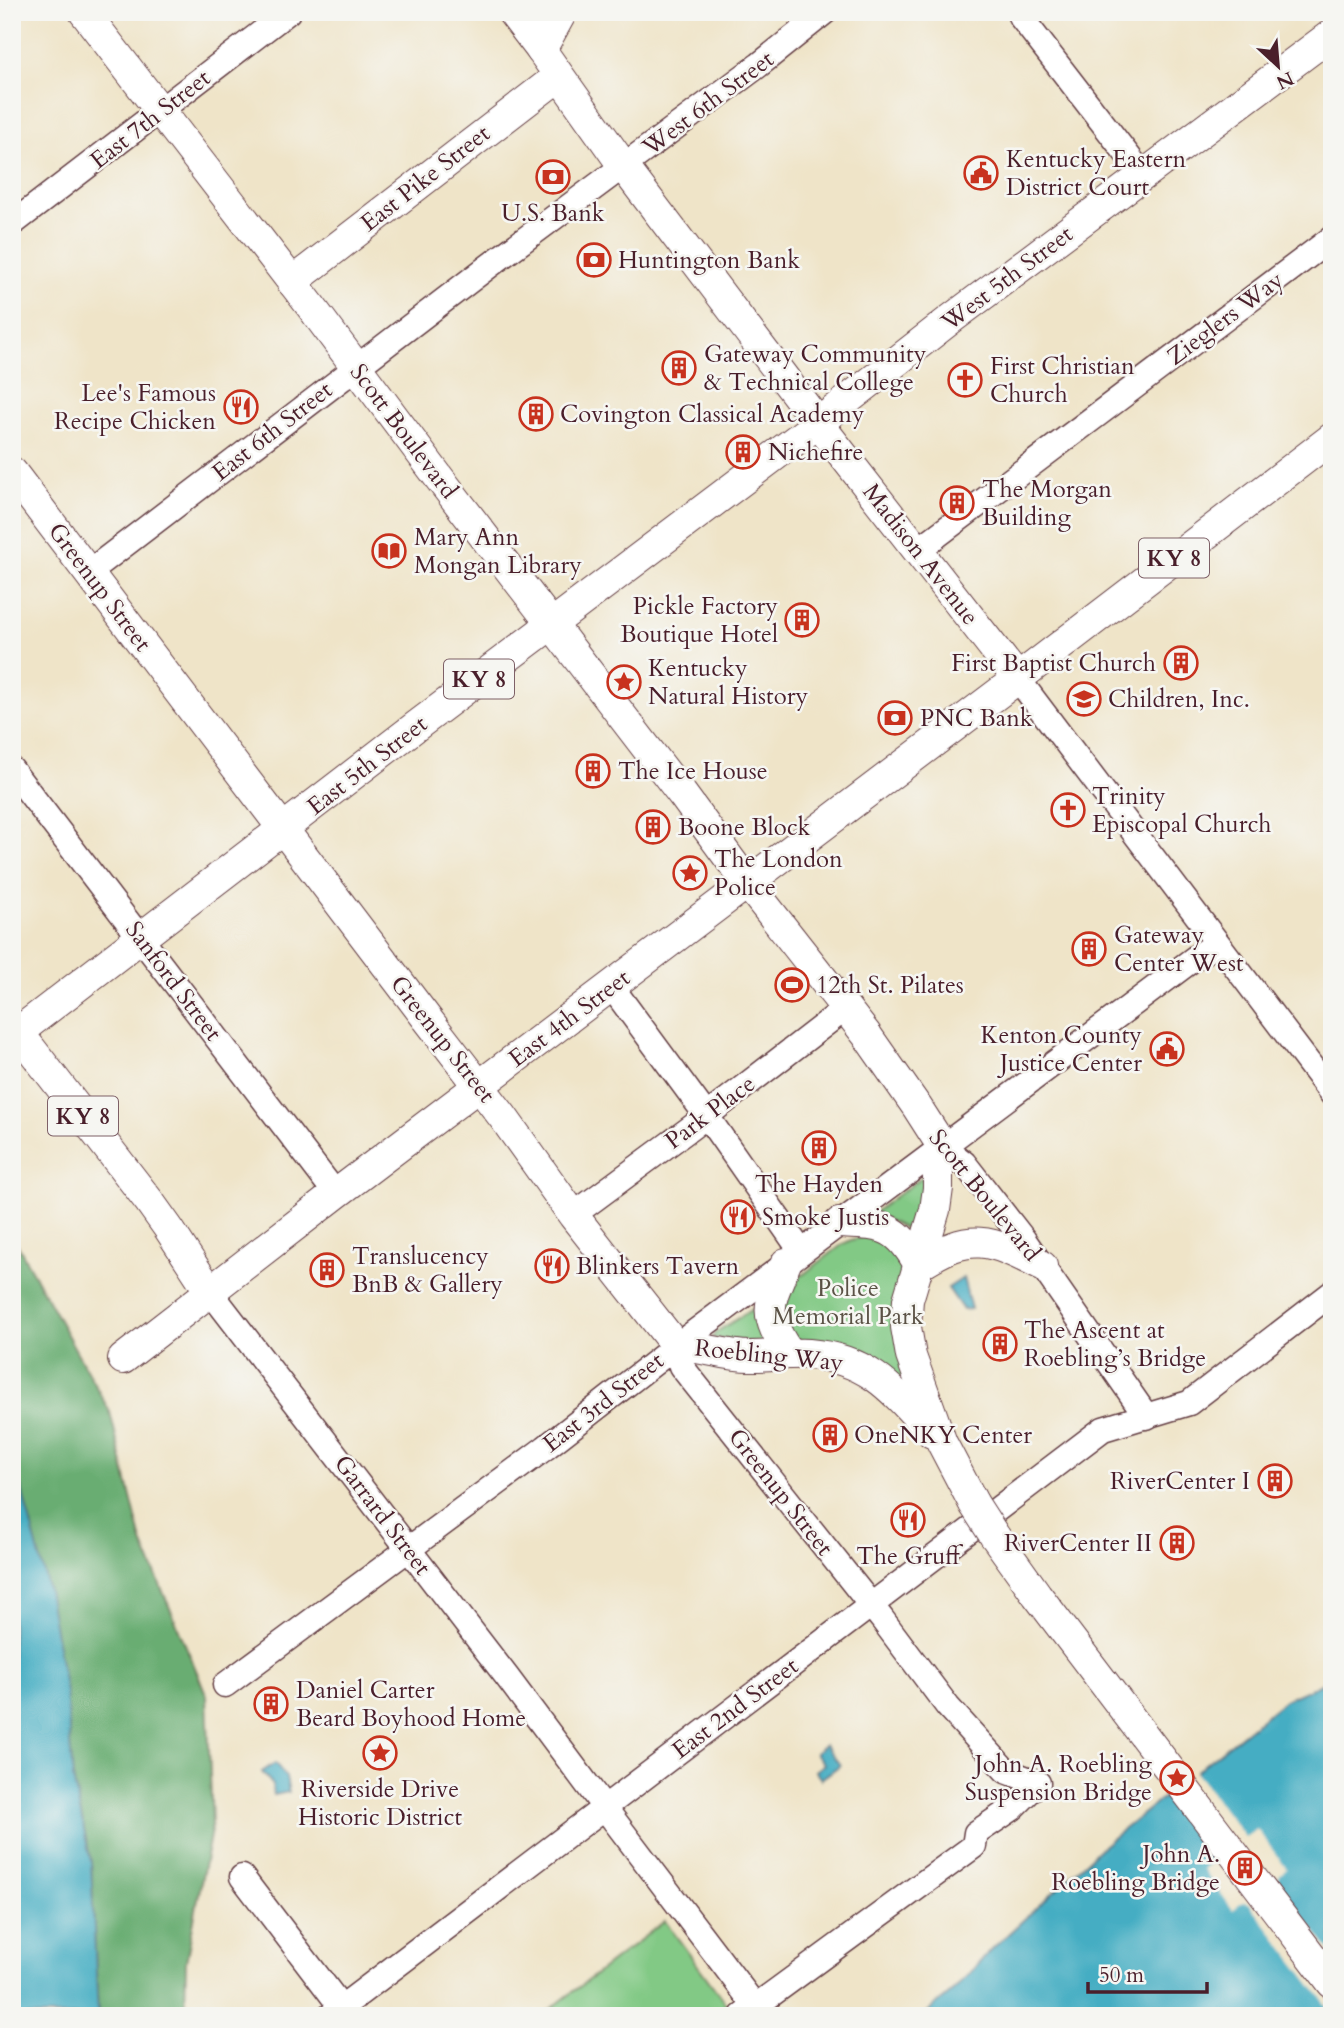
<svg xmlns="http://www.w3.org/2000/svg" width="1344" height="2028" font-family="Cardo,serif">
<style>
.green{fill:#82c985;stroke:#667458;stroke-width:2}
.forest{fill:#69ad72;stroke:#5a664e;stroke-width:2}
.water{fill:#44adc3;stroke:#476677;stroke-width:2}
.pier{fill:#efe4c8}
.lines{fill:none;stroke-linecap:round;stroke-linejoin:round}
.minor-casing{stroke:#633d43;stroke-width:27}
.major-casing{stroke:#633d43;stroke-width:32}
.minor{stroke:#fff;stroke-width:24}
.major{stroke:#fff;stroke-width:30}
.major-bridge-casing{stroke:#633d43;stroke-width:32;stroke-linecap:butt}
.major-bridge{stroke:#fff;stroke-width:30}
.labels{text-anchor:middle;stroke-width:5;stroke-linejoin:round;paint-order:stroke}
.shield{fill:#f6f6f2;stroke:#7e6067;stroke-width:2}
.shield-label{font-size:23px;font-weight:bold;fill:#4a1f2b}
.street-label{font-size:24px;fill:#4a1f2b;stroke:#f6f6f2}
.poi-label{font-size:24px;fill:#4a1f2b;stroke:#f6f6f2;text-anchor:start}
.park-label{font-size:24px;fill:#5b5246;stroke:#f6f6f2}
</style>
<rect width="100%" height="100%" fill="#f6f6f2"/>
<filter id="ink" filterUnits="userSpaceOnUse"><feTurbulence type="fractalNoise" baseFrequency=".0143" numOctaves="2"/><feDisplacementMap in="SourceGraphic" scale="14" xChannelSelector="R" yChannelSelector="G"/><feConvolveMatrix kernelMatrix="1 2 1 2 8 2 1 2 1" color-interpolation-filters="sRGB"/></filter>
<filter id="wash" filterUnits="userSpaceOnUse"><feTurbulence type="fractalNoise" baseFrequency=".00686" numOctaves="4" result="noise"/><feDisplacementMap in="SourceGraphic" scale="28" xChannelSelector="R" yChannelSelector="G"/><feGaussianBlur stdDeviation="1.57" result="paint"/><feColorMatrix in="noise" values="0 0 0 0 0 0 0 0 0 0 0 0 0 0 0 0 0 1.4 0 .05"/><feComposite in="paint" operator="in"/></filter>
<g filter="url(#wash)">
<rect width="100%" height="100%" fill="#efe4c8"/>
<g class="green">
<polygon points="926,1174 917,1235 873,1213"/>
<polygon points="876,1234 901,1259 916,1398 808,1345 788,1334 781,1298 791,1284 843,1244 851,1240"/>
<polygon points="759,1305 774,1345 712,1338 715,1333"/>
<polygon points="665,1921 729,2008 719,2016 551,2016 548,2011"/>
</g>
<polygon class="forest" points="12,1235 110,1412 142,1542 207,1696 212,1825 186,1962 185,2016 98,2016 91,1862 73,1778 23,1494 12,1462"/>
<g class="water">
<polygon points="963,1278 971,1309 963,1310 948,1288"/>
<polygon points="12,1462 23,1494 47,1584 66,1692 73,1778 91,1862 98,2016 12,2016"/>
<polygon points="1332,1679 1332,2016 923,2016 955,1989 992,1949 1104,1845 1285,1700"/>
<polygon points="825,1745 840,1765 821,1779 815,1771 824,1764 815,1753"/>
<polygon points="275,1763 286,1777 289,1792 274,1795 272,1784 262,1772"/>
</g>
<polygon class="pier" points="1193,1769 1245,1837 1257,1829 1287,1869 1278,1876 1278,1882 1332,1954 1332,2012 1249,1903 1243,1902 1233,1910 1203,1869 1212,1862 1212,1856 1163,1792"/>
</g>
<g filter="url(#ink)">
<g class="lines">
<defs>
<g id="minor">
<polyline points="1020,16 1143,175"/>
<polyline points="12,224 288,12"/>
<polyline points="918,550 1332,238"/>
<polyline points="89,572 489,266 759,65 825,12"/>
<polyline points="1018,679 1332,1094"/>
<polyline points="12,770 336,1194"/>
<polyline points="611,986 706,1115 801,1251"/>
<polyline points="942,1146 964,1163 1024,1240 1147,1417"/>
<polyline points="573,1215 692,1127 846,1008"/>
<polyline points="209,1290 507,1677 604,1807 755,2006"/>
<polyline points="676,1346 681,1366 882,1619 948,1707 1006,1771 1038,1783 1013,1808 976,1833 974,1846 742,2016"/>
<polyline points="225,1685 545,1448 676,1346 1196,957 1217,944"/>
<polyline points="242,1877 348,2016"/>
<polyline points="330,2016 1103,1429 1189,1403 1332,1293"/>
</g>
<g id="major">
<polyline points="84,12 310,305 440,479 682,794 748,884 866,1034 917,1107 942,1146 938,1164 938,1188 935,1210 908,1300 906,1327 911,1356 942,1443 974,1504"/>
<polyline points="512,12 541,50 624,167 818,423 1018,679"/>
<polyline points="541,50 562,12"/>
<polyline points="292,282 559,76"/>
<path d="M12,472L425,1016L503,1117L573,1215L676,1346C701,1346 725,1356 750,1356C770,1356 789,1353 809,1354C870,1359 894,1391 932,1433"/>
<path d="M839,1223C882,1225 897,1224 919,1265C971,1231 989,1239 1042,1266"/>
<path d="M786,1263C768,1305 762,1313 789,1353"/>
<polyline points="209,1290 169,1229 149,1201 18,1032 415,727 805,433 951,319 1332,34"/>
<polyline points="123,1359 336,1194 1000,692 1332,438"/>
<polyline points="994,1535 1037,1595 1332,1983"/>
</g>
</defs>
<use href="#minor" class="minor-casing"/>
<use href="#major" class="major-casing"/>
<use href="#minor" class="minor"/>
<use href="#major" class="major"/>
<defs>
<polyline id="major-bridge" points="974,1504 994,1535"/>
</defs>
<use href="#major-bridge" class="major-bridge-casing"/>
<use href="#major-bridge" class="major-bridge"/>
</g>
</g>
<defs>
<symbol id="civic-ring" viewBox="-11 -11 22 22"><circle r="9.5" fill="#f6f6f2" stroke="#c8321e" stroke-width="1.5"/><path d="M-.6-6.5H3V-4.5H.6V-3L4-1V1h2V6H-6V1h2V-1L-.6-3ZM-1.2 2.5V6h2.4V2.5Z" fill="#c8321e"/></symbol>
<symbol id="bank-ring" viewBox="-11 -11 22 22"><circle r="9.5" fill="#f6f6f2" stroke="#c8321e" stroke-width="1.5"/><path d="M-6-4H6V4H-6ZM0-2.3a2.3 2.3 0 1 0 0 4.6a2.3 2.3 0 1 0 0-4.6Z" fill="#c8321e"/></symbol>
<symbol id="building-ring" viewBox="-11 -11 22 22"><circle r="9.5" fill="#f6f6f2" stroke="#c8321e" stroke-width="1.5"/><path d="M-4-6H4V6H1V3H-1V6H-4ZM-2.5-4.3h1.7v1.8h-1.7ZM.8-4.3h1.7v1.8H.8ZM-2.5-1h1.7V.8h-1.7ZM.8-1h1.7V.8H.8Z" fill="#c8321e"/></symbol>
<symbol id="church-ring" viewBox="-11 -11 22 22"><circle r="9.5" fill="#f6f6f2" stroke="#c8321e" stroke-width="1.5"/><path d="M-1.2-6h2.4v3.5h3.3v2.4h-3.3V6h-2.4V-.1h-3.3v-2.4h3.3Z" fill="#c8321e"/></symbol>
<symbol id="restaurant-ring" viewBox="-11 -11 22 22"><circle r="9.5" fill="#f6f6f2" stroke="#c8321e" stroke-width="1.5"/><path d="M-5-6h1v4h1v-4h1v4h1v-4h1v5L-1.5 .5V6h-2V.5L-5-1ZM5-6V6H3V1.5H1.5Q1.5-4 5-6Z" fill="#c8321e"/></symbol>
<symbol id="library-ring" viewBox="-11 -11 22 22"><circle r="9.5" fill="#f6f6f2" stroke="#c8321e" stroke-width="1.5"/><path d="M-6-4Q-3-5.5-.7-3.5V5Q-3 3-6 4ZM6-4Q3-5.5 .7-3.5V5Q3 3 6 4Z" fill="#c8321e"/></symbol>
<symbol id="sight-ring" viewBox="-11 -11 22 22"><circle r="9.5" fill="#f6f6f2" stroke="#c8321e" stroke-width="1.5"/><path d="M0-6L1.8-2.2L6-1.7L2.9 1.2L3.7 5.4L0 3.3L-3.7 5.4L-2.9 1.2L-6-1.7L-1.8-2.2Z" fill="#c8321e"/></symbol>
<symbol id="school-ring" viewBox="-11 -11 22 22"><circle r="9.5" fill="#f6f6f2" stroke="#c8321e" stroke-width="1.5"/><path d="M0-5L7-2L0 1L-7-2ZM-4 1L0 2.5L4 1V4Q0 6-4 4Z" fill="#c8321e"/></symbol>
<symbol id="stadium-ring" viewBox="-11 -11 22 22"><circle r="9.5" fill="#f6f6f2" stroke="#c8321e" stroke-width="1.5"/><path d="M0-5a6.5 5 0 1 0 0 10a6.5 5 0 1 0 0-10ZM-3.5-1.8h7v3.6h-7Z" fill="#c8321e"/></symbol>
</defs>
<g fill-rule="evenodd">
<use href="#civic-ring" x="962" y="154" width="38" height="38"/>
<use href="#bank-ring" x="534" y="158" width="38" height="38"/>
<use href="#bank-ring" x="575" y="241" width="38" height="38"/>
<use href="#building-ring" x="660" y="349" width="38" height="38"/>
<use href="#church-ring" x="946" y="361" width="38" height="38"/>
<use href="#restaurant-ring" x="222" y="388" width="38" height="38"/>
<use href="#building-ring" x="517" y="395" width="38" height="38"/>
<use href="#building-ring" x="724" y="433" width="38" height="38"/>
<use href="#building-ring" x="938" y="484" width="38" height="38"/>
<use href="#library-ring" x="370" y="532" width="38" height="38"/>
<use href="#building-ring" x="783" y="601" width="38" height="38"/>
<use href="#building-ring" x="1162" y="644" width="38" height="38"/>
<use href="#sight-ring" x="605" y="663" width="38" height="38"/>
<use href="#school-ring" x="1065" y="680" width="38" height="38"/>
<use href="#bank-ring" x="876" y="699" width="38" height="38"/>
<use href="#building-ring" x="574" y="752" width="38" height="38"/>
<use href="#church-ring" x="1049" y="791" width="38" height="38"/>
<use href="#building-ring" x="634" y="808" width="38" height="38"/>
<use href="#sight-ring" x="671" y="854" width="38" height="38"/>
<use href="#building-ring" x="1070" y="930" width="38" height="38"/>
<use href="#stadium-ring" x="773" y="966" width="38" height="38"/>
<use href="#civic-ring" x="1148" y="1030" width="38" height="38"/>
<use href="#building-ring" x="800" y="1129" width="38" height="38"/>
<use href="#restaurant-ring" x="719" y="1198" width="38" height="38"/>
<use href="#restaurant-ring" x="533" y="1247" width="38" height="38"/>
<use href="#building-ring" x="308" y="1251" width="38" height="38"/>
<use href="#building-ring" x="981" y="1325" width="38" height="38"/>
<use href="#building-ring" x="811" y="1416" width="38" height="38"/>
<use href="#building-ring" x="1256" y="1462" width="38" height="38"/>
<use href="#restaurant-ring" x="889" y="1501" width="38" height="38"/>
<use href="#building-ring" x="1158" y="1524" width="38" height="38"/>
<use href="#building-ring" x="252" y="1685" width="38" height="38"/>
<use href="#sight-ring" x="361" y="1734" width="38" height="38"/>
<use href="#sight-ring" x="1158" y="1759" width="38" height="38"/>
<use href="#building-ring" x="1226" y="1849" width="38" height="38"/>
</g>
<g class="labels">
<g class="shield">
<rect x="1139" y="538.5" width="70" height="39" rx="5"/>
<rect x="444" y="659.5" width="70" height="39" rx="5"/>
<rect x="48" y="1096.5" width="70" height="39" rx="5"/>
</g>
<g class="shield-label">
<text x="1174" y="566">KY 8</text>
<text x="479" y="687">KY 8</text>
<text x="83" y="1124">KY 8</text>
</g>
<g class="street-label">
<text transform="translate(708 103) rotate(-37)" y="8">West 6th Street</text>
<text transform="translate(150 119) rotate(-38)" y="8">East 7th Street</text>
<text transform="translate(425 178) rotate(-38)" y="8">East Pike Street</text>
<text transform="translate(1007 278) rotate(-37)" y="8">West 5th Street</text>
<text transform="translate(1225 318) rotate(-37)" y="8">Zieglers Way</text>
<text transform="translate(272 431) rotate(-38)" y="8">East 6th Street</text>
<text transform="translate(404 431) rotate(53)" y="8">Scott Boulevard</text>
<text transform="translate(921 554) rotate(52)" y="8">Madison Avenue</text>
<text transform="translate(100 587) rotate(53)" y="8">Greenup Street</text>
<text transform="translate(367 765) rotate(-38)" y="8">East 5th Street</text>
<text transform="translate(174 981) rotate(53)" y="8">Sanford Street</text>
<text transform="translate(569 1018) rotate(-37)" y="8">East 4th Street</text>
<text transform="translate(443 1039) rotate(52)" y="8">Greenup Street</text>
<text transform="translate(710 1112) rotate(-37)" y="8">Park Place</text>
<text transform="translate(985 1195) rotate(51)" y="8">Scott Boulevard</text>
<text transform="translate(769 1355) rotate(6)" y="8">Roebling Way</text>
<text transform="translate(603 1402) rotate(-38)" y="8">East 3rd Street</text>
<text transform="translate(781 1492) rotate(52)" y="8">Greenup Street</text>
<text transform="translate(383 1515) rotate(53)" y="8">Garrard Street</text>
<text transform="translate(735 1708) rotate(-37)" y="8">East 2nd Street</text>
</g>
<g class="poi-label">
<text x="1006" y="167">Kentucky Eastern<tspan x="1006" dy="28">District Court</tspan></text>
<text x="553" y="221" text-anchor="middle">U.S. Bank</text>
<text x="618" y="268">Huntington Bank</text>
<text x="704" y="362">Gateway Community<tspan x="704" dy="28">&amp; Technical College</tspan></text>
<text x="990" y="374">First Christian<tspan x="990" dy="28">Church</tspan></text>
<text x="216" y="401" text-anchor="end">Lee's Famous<tspan x="216" dy="28">Recipe Chicken</tspan></text>
<text x="560" y="422">Covington Classical Academy</text>
<text x="768" y="460">Nichefire</text>
<text x="982" y="497">The Morgan<tspan x="982" dy="28">Building</tspan></text>
<text x="414" y="545">Mary Ann<tspan x="414" dy="28">Mongan Library</tspan></text>
<text x="778" y="614" text-anchor="end">Pickle Factory<tspan x="778" dy="28">Boutique Hotel</tspan></text>
<text x="1156" y="671" text-anchor="end">First Baptist Church</text>
<text x="648" y="676">Kentucky<tspan x="648" dy="28">Natural History</tspan></text>
<text x="1108" y="707">Children, Inc.</text>
<text x="920" y="726">PNC Bank</text>
<text x="618" y="779">The Ice House</text>
<text x="1092" y="804">Trinity<tspan x="1092" dy="28">Episcopal Church</tspan></text>
<text x="678" y="835">Boone Block</text>
<text x="714" y="867">The London<tspan x="714" dy="28">Police</tspan></text>
<text x="1114" y="943">Gateway<tspan x="1114" dy="28">Center West</tspan></text>
<text x="816" y="993">12th St. Pilates</text>
<text x="1142" y="1043" text-anchor="end">Kenton County<tspan x="1142" dy="28">Justice Center</tspan></text>
<text x="819" y="1192" text-anchor="middle">The Hayden</text>
<text x="762" y="1225">Smoke Justis</text>
<text x="352" y="1264">Translucency<tspan x="352" dy="28">BnB &amp; Gallery</tspan></text>
<text x="576" y="1274">Blinkers Tavern</text>
<text x="1024" y="1338">The Ascent at<tspan x="1024" dy="28">Roebling’s Bridge</tspan></text>
<text x="854" y="1443">OneNKY Center</text>
<text x="1250" y="1489" text-anchor="end">RiverCenter I</text>
<text x="1152" y="1551" text-anchor="end">RiverCenter II</text>
<text x="908" y="1564" text-anchor="middle">The Gruff</text>
<text x="296" y="1698">Daniel Carter<tspan x="296" dy="28">Beard Boyhood Home</tspan></text>
<text x="1152" y="1772" text-anchor="end">John A. Roebling<tspan x="1152" dy="28">Suspension Bridge</tspan></text>
<text x="380" y="1797" text-anchor="middle">Riverside Drive<tspan x="380" dy="28">Historic District</tspan></text>
<text x="1220" y="1862" text-anchor="end">John A.<tspan x="1220" dy="28">Roebling Bridge</tspan></text>
</g>
<g class="park-label">
<text x="848" y="1296">Police<tspan x="848" dy="28">Memorial Park</tspan></text>
</g>
</g>
<rect width="1344" height="2028" fill="none" stroke="#f6f6f2" stroke-width="42"/>
<g transform="translate(1278 66) rotate(154)" stroke="#f6f6f2" stroke-width="5" paint-order="stroke">
<path d="M0-5L12 26L0 18L-12 26Z" fill="#4a1f2b"/>
<text y="-10" font-size="19" font-weight="bold" text-anchor="middle" fill="#4a1f2b">N</text>
</g>
<path d="M1088 1982v10h119v-10" fill="none" stroke="#4a1f2b" stroke-width="3.5"/>
<text x="1099" y="1982" font-size="21" fill="#4a1f2b" stroke="#f6f6f2" stroke-width="5" paint-order="stroke">50 m</text>
</svg>
